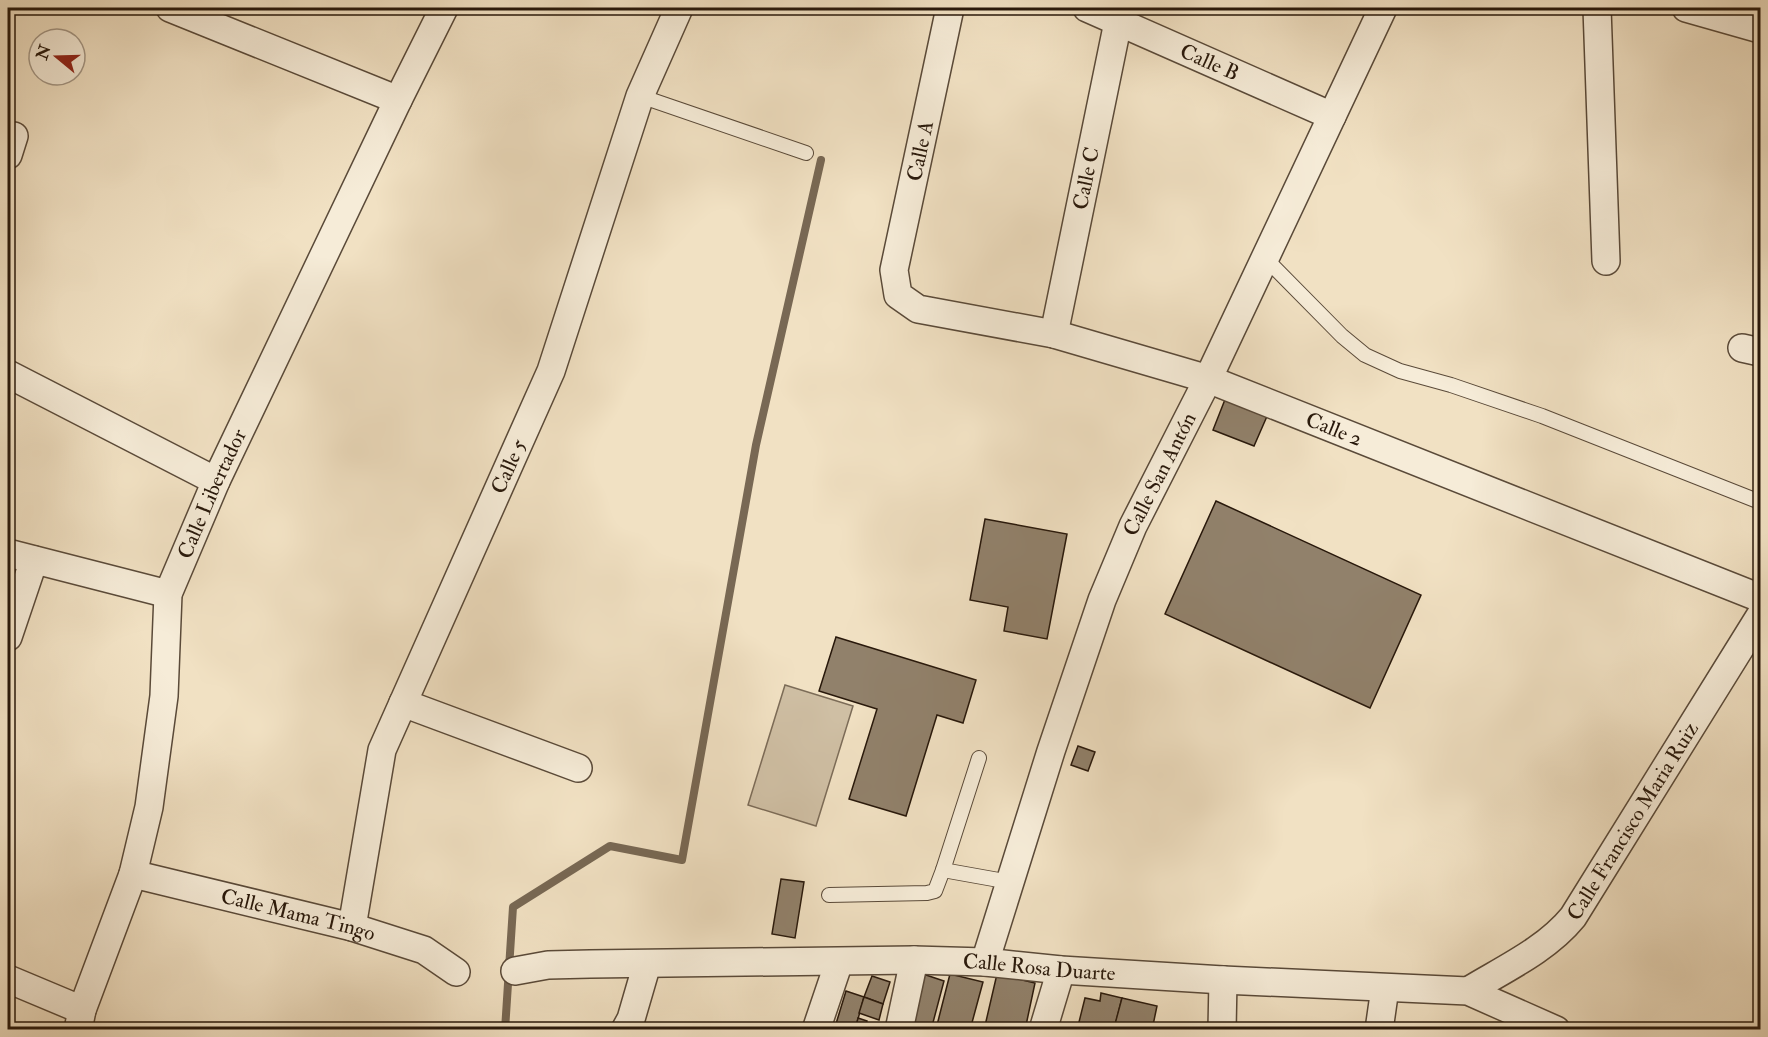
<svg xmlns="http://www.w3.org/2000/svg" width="1768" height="1037" font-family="'IM FELL Double Pica',serif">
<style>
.green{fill:#cfbfa4;stroke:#7c6c58;stroke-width:1.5}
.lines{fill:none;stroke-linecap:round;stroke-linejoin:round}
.stream{stroke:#786854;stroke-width:8}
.building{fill:#91816b;stroke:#28180b;stroke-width:1.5}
.lane-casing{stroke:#5a4a39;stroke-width:16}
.street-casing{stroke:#5a4a39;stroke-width:30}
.lane{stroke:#f6ecd8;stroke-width:14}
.street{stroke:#f6ecd8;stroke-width:27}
.labels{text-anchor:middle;stroke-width:4.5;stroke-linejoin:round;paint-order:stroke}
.street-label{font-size:21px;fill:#28180b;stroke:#f6ecd8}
</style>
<rect width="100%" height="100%" fill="#f1e1c3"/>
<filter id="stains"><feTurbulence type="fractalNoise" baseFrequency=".00333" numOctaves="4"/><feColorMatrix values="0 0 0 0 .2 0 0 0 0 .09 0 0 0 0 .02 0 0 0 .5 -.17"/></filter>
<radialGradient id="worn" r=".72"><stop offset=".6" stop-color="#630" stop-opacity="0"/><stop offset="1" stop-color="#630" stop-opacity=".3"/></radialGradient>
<polygon class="green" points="785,685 853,706 816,826 748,805"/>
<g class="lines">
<g class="stream">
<polyline points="93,1026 104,1030"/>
<polyline points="505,1030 513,907 610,846 682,860 756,445 821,160"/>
</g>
</g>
<g class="building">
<polygon points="1226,397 1268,414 1254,446 1213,430"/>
<polygon points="1216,501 1421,595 1370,708 1165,614"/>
<polygon points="985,519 1067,534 1047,639 1004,631 1008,607 970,600"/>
<polygon points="836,637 976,680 963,723 937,715 906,816 849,799 877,709 819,691"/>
<polygon points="1078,746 1095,752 1088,771 1071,765"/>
<polygon points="781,879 804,882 795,938 772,934"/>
<polygon points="920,973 944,981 931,1030 905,1030"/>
<polygon points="950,974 983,982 970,1030 936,1029"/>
<polygon points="997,974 1035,983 1025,1030 984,1030"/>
<polygon points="872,976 890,982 883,1004 864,997"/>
<polygon points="846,991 864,997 855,1030 835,1027"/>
<polygon points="1101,993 1122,998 1114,1030 1077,1030 1085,998 1100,1001"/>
<polygon points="864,997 883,1004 879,1020 859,1013"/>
<polygon points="1122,998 1157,1006 1152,1030 1134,1030 1115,1024"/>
<polygon points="858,1018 867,1021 864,1030 855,1030"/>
</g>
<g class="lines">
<defs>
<g id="lane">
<polyline points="640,96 806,153"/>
<polyline points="1265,258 1342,336 1365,355 1400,371 1451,385 1542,416 1760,502"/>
<polyline points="943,870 1010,882"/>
<polyline points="829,895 927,893 935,891 943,870 979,758"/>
</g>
<g id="street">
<polyline points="170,8 398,100"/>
<path id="s1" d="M950,8L894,270L898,295L918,309L1054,334L1208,379L1760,598"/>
<path id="s2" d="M1087,8L1332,116"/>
<polyline points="1597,8 1606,261"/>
<polyline points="1686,8 1760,29"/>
<polyline points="8,155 14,136"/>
<path id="s3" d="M1054,334L1118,22"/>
<polyline points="1742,348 1760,352"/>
<polyline points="8,374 216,481"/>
<polyline points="8,553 168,594"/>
<polyline points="8,637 34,560"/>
<polyline points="403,703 578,768"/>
<path id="s4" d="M133,874L352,927L424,950L456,972"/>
<path id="s5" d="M352,927L382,750L551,371L640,96L679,8"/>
<path id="s6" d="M985,962L1051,751L1102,600L1133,526L1208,379L1383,8"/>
<path id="s7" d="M515,971L548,965L590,964L914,960L985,962L1061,970L1223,980L1468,991L1556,1030"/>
<polyline points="8,979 82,1010"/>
<path id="s8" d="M1468,991C1504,969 1546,950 1573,917L1760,616"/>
<path id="s9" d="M78,1030L82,1010L133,874L149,807L164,696L168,594L216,481L398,100L444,8"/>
<polyline points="625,1030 631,1019 647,964"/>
<polyline points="816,1030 839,962"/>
<polyline points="899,1030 914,960"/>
<polyline points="1043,1030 1061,970"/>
<polyline points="1222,1030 1223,980"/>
<polyline points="1379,1030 1385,988"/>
</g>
</defs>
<use href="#lane" class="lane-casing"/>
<use href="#street" class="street-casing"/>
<use href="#lane" class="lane"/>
<use href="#street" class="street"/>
</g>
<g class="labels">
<g class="street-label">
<text dy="7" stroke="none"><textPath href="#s2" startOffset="134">Calle B</textPath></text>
<text transform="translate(920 151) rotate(-78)" y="7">Calle A</text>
<text dy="7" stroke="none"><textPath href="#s3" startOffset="159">Calle C</textPath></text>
<text dy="7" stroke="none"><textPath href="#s1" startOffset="752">Calle 2</textPath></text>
<text dy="7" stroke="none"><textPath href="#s5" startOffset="490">Calle 5</textPath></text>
<text dy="7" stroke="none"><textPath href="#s6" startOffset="519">Calle San Antón</textPath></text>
<text dy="7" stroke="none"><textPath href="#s9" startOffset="558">Calle Libertador</textPath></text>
<text dy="7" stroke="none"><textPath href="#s8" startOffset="242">Calle Francisco Maria Ruiz</textPath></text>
<text dy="7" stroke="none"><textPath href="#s4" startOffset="170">Calle Mama Tingo</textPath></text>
<text dy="7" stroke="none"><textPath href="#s7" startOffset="525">Calle Rosa Duarte</textPath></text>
</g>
</g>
<rect width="1768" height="1037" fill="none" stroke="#f1e1c3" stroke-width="30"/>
<rect x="9" y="9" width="1750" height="1019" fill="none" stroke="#28180b" stroke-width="3"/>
<rect x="15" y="15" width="1738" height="1007" fill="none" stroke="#28180b" stroke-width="1.5"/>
<g transform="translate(57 57) rotate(289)"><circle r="28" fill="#f6ecd8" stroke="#a49786" stroke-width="1.5"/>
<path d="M0-4.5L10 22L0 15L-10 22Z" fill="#8f2418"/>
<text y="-9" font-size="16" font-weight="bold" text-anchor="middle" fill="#28180b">N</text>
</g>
<rect width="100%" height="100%" filter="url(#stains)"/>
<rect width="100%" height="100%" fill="url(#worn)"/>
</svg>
